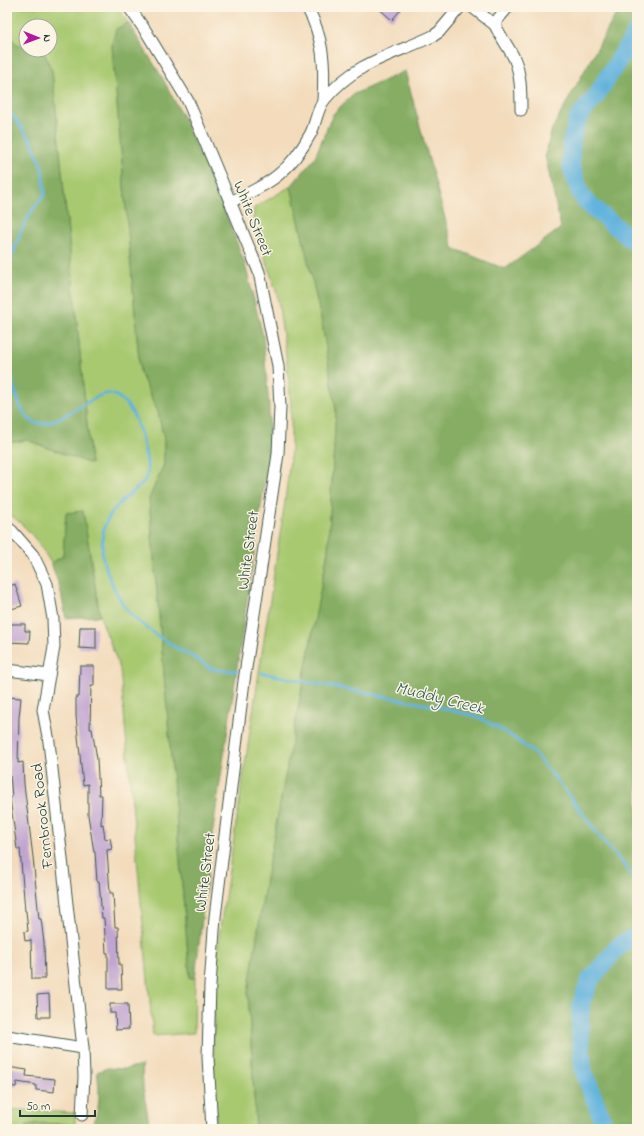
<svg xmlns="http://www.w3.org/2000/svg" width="644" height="1136" font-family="'Indie Flower',sans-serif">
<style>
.green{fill:#a9c971;stroke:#648352}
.forest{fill:#86ad63;stroke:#52754c}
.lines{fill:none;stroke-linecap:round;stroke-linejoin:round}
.stream{stroke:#62b3dd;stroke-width:3}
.river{stroke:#62b3dd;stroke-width:18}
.building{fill:#c1a5d1}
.minor-casing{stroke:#3f5548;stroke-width:13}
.minor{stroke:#fff;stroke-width:11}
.labels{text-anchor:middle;stroke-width:3;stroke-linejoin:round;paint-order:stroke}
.street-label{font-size:16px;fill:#1f3d34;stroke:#fcf5e5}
.water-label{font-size:17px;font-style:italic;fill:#305a5e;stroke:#fcf5e5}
</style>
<rect width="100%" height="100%" fill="#fcf5e5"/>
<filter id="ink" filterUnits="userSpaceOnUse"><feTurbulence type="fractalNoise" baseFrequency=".025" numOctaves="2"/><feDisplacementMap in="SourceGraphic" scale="8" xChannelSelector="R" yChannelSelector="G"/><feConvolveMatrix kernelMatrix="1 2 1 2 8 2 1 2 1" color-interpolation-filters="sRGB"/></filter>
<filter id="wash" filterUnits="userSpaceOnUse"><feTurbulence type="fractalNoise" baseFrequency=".012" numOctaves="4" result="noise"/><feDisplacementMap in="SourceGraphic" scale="16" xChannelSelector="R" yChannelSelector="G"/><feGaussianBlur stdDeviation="0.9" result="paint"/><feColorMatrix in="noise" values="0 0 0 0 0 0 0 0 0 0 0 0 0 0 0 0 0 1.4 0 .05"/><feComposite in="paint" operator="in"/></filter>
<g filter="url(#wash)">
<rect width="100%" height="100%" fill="#f3dbbc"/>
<g class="green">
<path d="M7,7H118L128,23L116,30L112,45L140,372L158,412L164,439V464L149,499L190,978H195L194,1033L153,1036L120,669L100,616L83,512L66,513L63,556L51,563C39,543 28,526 7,513V443L27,440L91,464L52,71L43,50H50V26H26V46L18,45L7,35Z"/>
<polygon points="291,186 322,323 336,410 328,550 267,873 248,993 256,1129 217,1129 213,1077 215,976 219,936 285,501 291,450 291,406 287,363 277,294 253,221 254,208"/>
<polygon points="7,1109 75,1113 75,1129 7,1129"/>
</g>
<g class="forest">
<polygon points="620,7 637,7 637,1129 256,1129 248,993 267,873 328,550 336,410 322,323 291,186 314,159 333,114 352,95 405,71 453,248 505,269 561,228 545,155 552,129"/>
<polygon points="128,23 162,77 187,125 220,199 245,264 263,336 269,406 269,452 211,843 195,978 190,978 149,499 164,464 164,439 158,412 140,372 112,45 116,29"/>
<polygon points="7,35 18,45 26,46 26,50 43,50 52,71 91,464 27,440 7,443"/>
<polygon points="83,511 100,616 66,618 60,588 51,563 63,556 66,513"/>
<path d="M142,1065L143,1087L150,1129H90C101,1110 100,1092 97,1072L107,1068L125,1069Z"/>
<polygon points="39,1123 66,1124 77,1129 26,1129 27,1125"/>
</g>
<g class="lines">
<g class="stream">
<path d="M7,108L32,142L42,167L45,195C23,217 16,244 7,272"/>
<path d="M7,351C10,369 15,407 29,419C47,437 86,398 105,394C118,392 128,405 133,414C139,426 152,467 146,478C143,485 136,489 131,493C120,502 107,515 104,529C102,535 102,553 103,559C106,571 117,596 124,606C137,625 179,650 200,661C204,664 208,667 213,669C220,671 230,670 237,671"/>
<polyline points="262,673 434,706 478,717 507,733 534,753 561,785 600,837 626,867 637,883"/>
</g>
<g class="river">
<polyline points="637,31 596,96 578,118 571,142 571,165 580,193 586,202 637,244"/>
<polyline points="606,1129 583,1070 580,1031 581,1004 590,980 619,946 637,935"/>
</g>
</g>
<g id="blocks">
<g class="building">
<polygon points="377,7 403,7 392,20"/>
<polygon points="15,584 22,606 11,609 9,603 7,603 7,587"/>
<polygon points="7,624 25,624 25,631 30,631 29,643 7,642"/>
<polygon points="80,627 96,627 96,649 79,648"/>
<polygon points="80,666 94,666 94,686 91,686 90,729 92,729 97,759 99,795 102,795 101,825 103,824 105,839 110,838 112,849 107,850 110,893 113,893 115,927 118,927 119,965 121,965 122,989 108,989 108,953 106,953 104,918 102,918 99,881 97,882 95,852 94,852 88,815 88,784 83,785 76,716 76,697 79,697"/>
<polygon points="7,697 21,698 19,717 18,763 23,762 24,784 33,857 39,919 41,919 44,943 45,979 32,979 31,940 25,941 24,932 28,931 26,911 25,911 20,849 17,849 10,798 12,797 8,754 7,754"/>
<polygon points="49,994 50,1017 38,1017 37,995"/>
<polygon points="110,1004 128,1004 129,1029 116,1030 115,1013 110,1013"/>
<polygon points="7,1067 27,1070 26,1076 55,1079 54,1092 36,1090 36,1085 17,1082 16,1087 7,1086"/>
</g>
</g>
</g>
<g filter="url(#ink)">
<use href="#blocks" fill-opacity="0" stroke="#3f5548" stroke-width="1"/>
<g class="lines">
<defs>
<g id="minor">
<polyline points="129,7 147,33 188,101 222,182 259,272 278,366 280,407 278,454 244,681 215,917 210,985 208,1057 212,1129"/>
<path d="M307,7C324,38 325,66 323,100"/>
<polyline points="472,7 495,25"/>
<path d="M508,7L497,20L495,25C500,36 508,46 514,58C521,74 521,92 521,110"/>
<path d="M230,202C270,184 290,172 311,133C316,123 317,108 325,99C355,62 393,55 433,36L439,32L460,7"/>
<polyline points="7,527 12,531 33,555 47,584 53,619 54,647 43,710 49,742 83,1048 84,1077 82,1115"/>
<polyline points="7,670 49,675"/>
<polyline points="7,1036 83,1048"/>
</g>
</defs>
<use href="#minor" class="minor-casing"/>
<use href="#minor" class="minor"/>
</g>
</g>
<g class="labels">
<g class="street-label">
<text transform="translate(254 218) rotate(68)" y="6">White Street</text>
<text transform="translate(247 550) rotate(-82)" y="6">White Street</text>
<text transform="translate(41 816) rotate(-96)" y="6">Fernbrook Road</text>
<text transform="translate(204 872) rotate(-83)" y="6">White Street</text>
</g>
<g class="water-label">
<text transform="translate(440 697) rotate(14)" y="6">Muddy Creek</text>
</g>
</g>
<rect width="644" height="1136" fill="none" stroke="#fcf5e5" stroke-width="24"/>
<g transform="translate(38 38) rotate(91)"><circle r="19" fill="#fcf5e5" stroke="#a4ab9e"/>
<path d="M0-3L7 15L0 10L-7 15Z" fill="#b5179e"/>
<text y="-6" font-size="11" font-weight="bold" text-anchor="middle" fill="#1f3d34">N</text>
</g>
<path d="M20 1110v6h75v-6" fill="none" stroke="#1f3d34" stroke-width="2"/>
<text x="26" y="1110" font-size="12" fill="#1f3d34" stroke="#fcf5e5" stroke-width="3" paint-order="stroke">50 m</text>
</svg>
